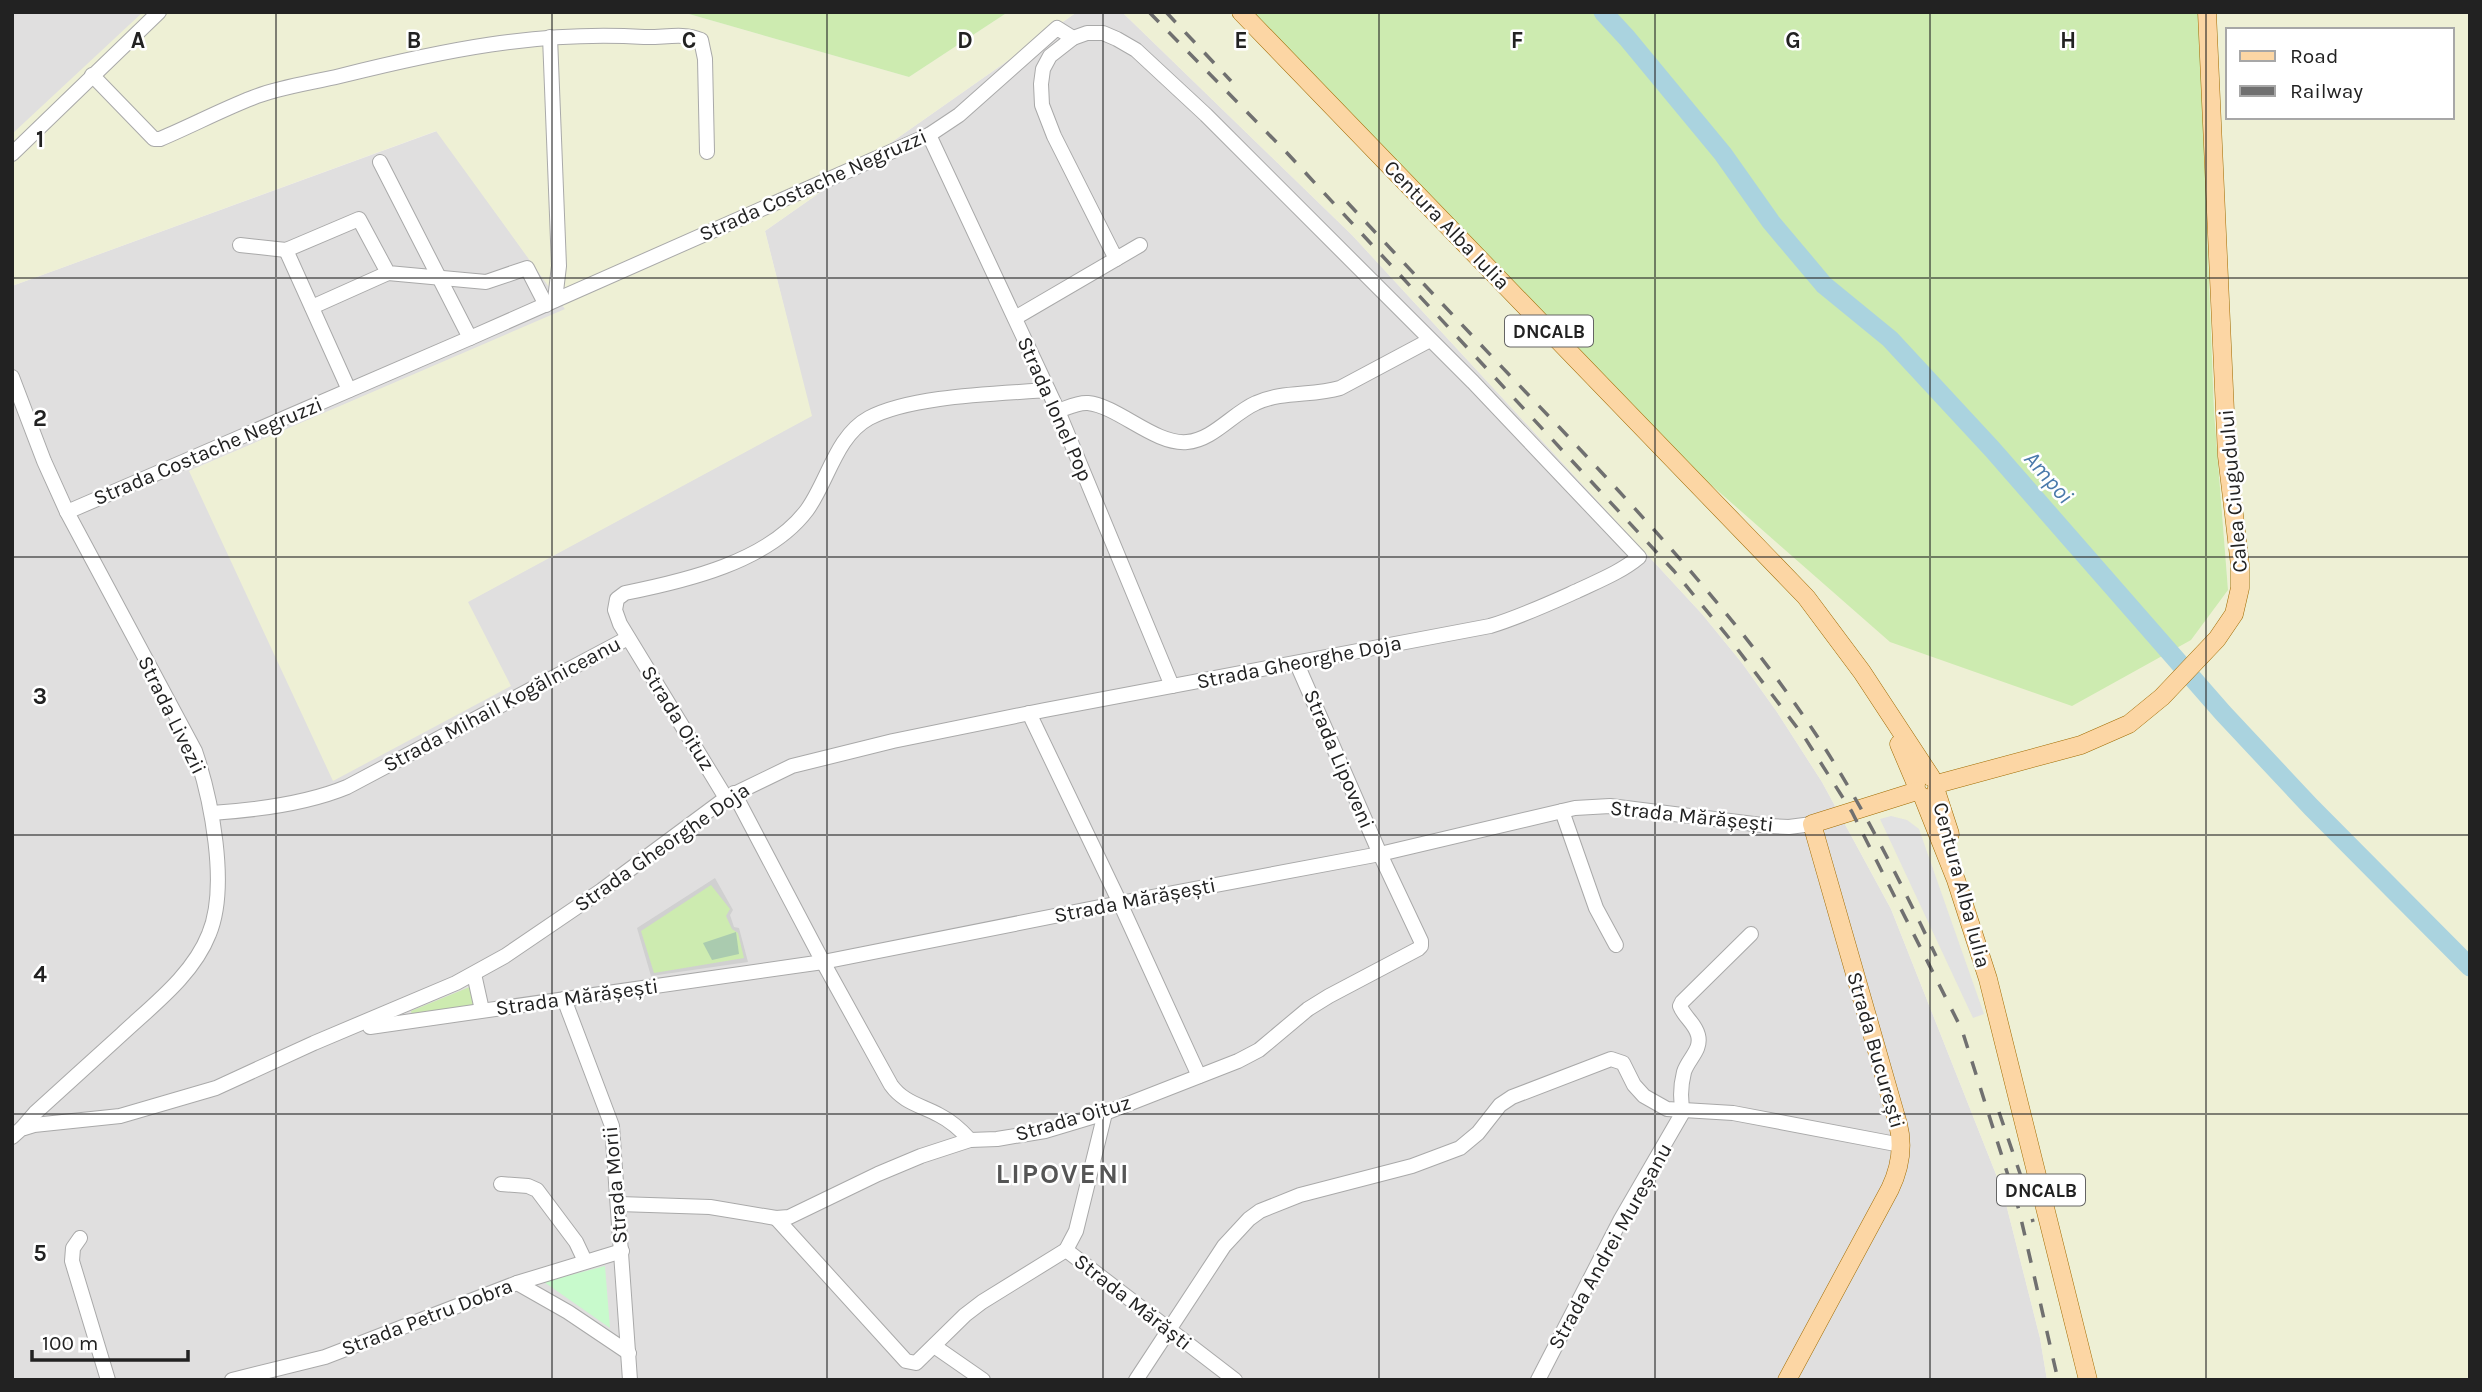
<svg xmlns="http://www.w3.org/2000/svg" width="2482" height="1392" font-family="Karla,sans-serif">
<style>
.residential{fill:#e0dfdf}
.religious{fill:#d0d0d0}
.farmland{fill:#eef0d5;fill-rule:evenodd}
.grass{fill:#cdebb0}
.cemetery{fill:#aacbaf}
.park{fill:#c8facc}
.parking{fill:#e2e2e2}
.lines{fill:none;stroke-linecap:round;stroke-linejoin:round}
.river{stroke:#aad3df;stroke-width:19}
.minor-casing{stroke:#a9a9a9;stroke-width:16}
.major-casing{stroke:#a06b00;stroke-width:19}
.minor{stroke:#fff;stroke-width:14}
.major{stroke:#fcd6a4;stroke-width:18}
.rail{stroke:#707070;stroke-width:3.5;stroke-dasharray:14 14;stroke-linecap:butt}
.grid{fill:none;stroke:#222;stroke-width:2;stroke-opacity:0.55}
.labels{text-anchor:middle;stroke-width:5;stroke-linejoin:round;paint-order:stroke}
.shield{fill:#fff;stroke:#646464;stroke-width:2}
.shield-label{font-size:19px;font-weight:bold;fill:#222}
.street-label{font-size:21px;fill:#222;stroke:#fff}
.water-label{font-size:23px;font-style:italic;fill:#4a7aab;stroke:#fff}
.district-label{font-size:28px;font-weight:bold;letter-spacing:2px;fill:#555;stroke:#fff}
.grid-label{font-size:23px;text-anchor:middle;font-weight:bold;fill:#222;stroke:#fff;stroke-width:5;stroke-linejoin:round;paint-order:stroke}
</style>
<rect width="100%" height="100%" fill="#f2efe9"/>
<g class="residential">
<polygon points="12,12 144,12 12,135"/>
<polygon points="1077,12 1122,12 1352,235 1702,614 1742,663 1777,712 1822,782 1891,909 2003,1192 2040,1338 2047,1380 12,1380 12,286 437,131 566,310 189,471 467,602 811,416 765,231"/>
</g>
<polygon class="religious" points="715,878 733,910 730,915 734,927 739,928 748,962 651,976 637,928"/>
<g class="farmland">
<polygon points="143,12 682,12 909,77 1008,12 1077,12 765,231 812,416 468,602 511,686 333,781 189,471 565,309 436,131 12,286 12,134"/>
<path d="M1122,12H1251L2228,590L2214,411L2201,69L2214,12H2470V1380H2047L2040,1338L2003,1192L1891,909L1822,782L1777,712L1742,663L1702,614L1352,235ZM2228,30H2452V117H2228Z"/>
</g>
<g class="grass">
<polygon points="682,12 1008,12 909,77"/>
<polygon points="1251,12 2214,12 2201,69 2214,411 2228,590 2191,640 2072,706 1890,642 1701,476 1381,149"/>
<polygon points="711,885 730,909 726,916 732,929 738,933 744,958 654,973 641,931"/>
<polygon points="472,986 477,1004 412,1015 411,1011"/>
</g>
<polygon class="cemetery" points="736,932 739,954 712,960 703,943"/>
<polygon class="park" points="605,1266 610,1328 544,1282"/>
<polygon class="parking" points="1891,816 1907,820 1919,829 1984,1014 1973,1018 1880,819"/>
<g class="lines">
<polyline class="river" points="1603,12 1627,38 1723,154 1771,222 1824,285 1890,339 1992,449 2223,713 2311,807 2470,967"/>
<defs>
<g id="minor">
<polyline points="550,37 559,266 555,300"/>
<path d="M92,75L154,139H160C191,126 221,110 252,98C279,87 311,83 340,76C440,51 540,30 644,37C663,38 683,32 701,40L705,59L707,152"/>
<polyline points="929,135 1058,411 1172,686"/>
<polyline points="12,154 159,12"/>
<polyline points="380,162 470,338"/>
<polyline points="240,245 286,250 359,219 388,273 486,282 527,268 546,305"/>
<polyline points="286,250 349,390"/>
<polyline points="312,307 388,273"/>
<polyline points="1015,318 1140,245"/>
<path d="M12,377L44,461L67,512L195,751C211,798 229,886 209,934C193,975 153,1005 122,1034C93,1060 64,1087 35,1113L22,1128"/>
<path d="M1058,411C1067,408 1078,402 1088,403C1118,406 1155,445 1187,442C1213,440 1233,413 1256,403C1282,391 1313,396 1340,388L1430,340"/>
<polyline points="67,512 470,338 929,135 959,115 1057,28 1073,38"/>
<polyline points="1029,713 1120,903 1199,1076"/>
<path d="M734,793L823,962L891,1085C903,1102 920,1105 939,1115C951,1121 961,1130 970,1140"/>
<path d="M726,798L620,624L615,610L617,599L625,593C685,581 768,562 807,510C828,481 836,436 869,418C913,395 998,394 1048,390"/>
<polyline points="1562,811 1596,908 1616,945"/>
<path d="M212,813C257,810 306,804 347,787L628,638"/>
<polyline points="474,974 482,1010"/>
<polyline points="564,999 612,1126 630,1380"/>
<polyline points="370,1027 823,962 1120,903 1380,854 1575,808 1610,806 1770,826 1789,827 1812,824"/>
<path d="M12,1137L21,1129L34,1125L120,1116L216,1088L314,1043L456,983L505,956L602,890L726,798L792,766L893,741L1045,710L1490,626C1520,617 1548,604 1577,591C1598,581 1621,572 1639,557L1473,382L1206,115L1136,50L1117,39L1103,33H1087L1073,38L1050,56L1043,69L1041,84L1042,105L1054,136L1116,259"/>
<polyline points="501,1184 528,1186 537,1190 576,1242 585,1261"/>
<polyline points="619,1204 710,1207 776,1218 789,1217 878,1174 921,1156 970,1140 997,1139 1045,1131 1105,1113 1238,1061 1259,1050 1308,1009 1329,996 1418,949 1421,946 1421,941 1380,854 1297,664"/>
<polyline points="776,1218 906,1361 916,1363 965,1315 982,1302 1066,1250 1076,1231 1105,1113"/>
<polyline points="80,1238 73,1248 72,1261 108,1380"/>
<polyline points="1066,1250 1235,1380"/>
<polyline points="517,1283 568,1312 629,1353"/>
<polyline points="934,1346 983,1380"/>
<polyline points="232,1380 325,1357 517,1283 622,1251"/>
<polyline points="1136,1380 1224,1246 1249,1219 1260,1211 1300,1195 1412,1166 1460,1148 1478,1133 1500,1105 1512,1097 1611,1059 1623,1063 1634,1085 1644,1096 1667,1109 1733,1113 1901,1145"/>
<path d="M1538,1380L1621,1219L1683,1112C1680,1099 1681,1084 1684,1072C1688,1059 1702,1050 1698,1035C1695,1023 1684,1017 1680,1006L1682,1002L1751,934"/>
</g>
<g id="major">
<polyline points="1241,12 1806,597 1862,672 1931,777"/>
<polyline points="1899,744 1916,784"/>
<polyline points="1937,784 2081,745 2129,724 2162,697 2217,639 2234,614 2240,588 2240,565 2227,456 2207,12"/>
<polyline points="1936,791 1950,834"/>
<polyline points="1923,797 1956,880 1988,979 2088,1380"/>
<path d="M1787,1380L1890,1189C1900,1168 1904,1147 1898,1124L1812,824L1917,791"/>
</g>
</defs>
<use href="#minor" class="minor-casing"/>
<use href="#major" class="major-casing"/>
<use href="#minor" class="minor"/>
<use href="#major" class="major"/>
<g class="rail">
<polyline points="1149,12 1288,154 1674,571 1729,638 1805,738 1852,812 1962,1030 2019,1210 2058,1380"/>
<polyline points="1166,12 1231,81"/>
<path d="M1347,202C1418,278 1489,354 1561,429C1651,525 1742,623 1815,733C1862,804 1899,879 1936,956"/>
<polyline points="1999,1112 2026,1191 2033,1222"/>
</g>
</g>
<path class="grid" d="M276,12V1380M552,12V1380M827,12V1380M1103,12V1380M1379,12V1380M1655,12V1380M1930,12V1380M2206,12V1380M12,278H2470M12,557H2470M12,835H2470M12,1114H2470"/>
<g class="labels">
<g class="shield">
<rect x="1505" y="315.5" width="88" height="31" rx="5"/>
<rect x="1997" y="1174.5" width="88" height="31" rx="5"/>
</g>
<g class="shield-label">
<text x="1549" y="338">DNCALB</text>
<text x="2041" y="1197">DNCALB</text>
</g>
<g class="street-label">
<text transform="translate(813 185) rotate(-24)" y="7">Strada Costache Negruzzi</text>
<text transform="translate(1447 225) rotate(46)" y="7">Centura Alba Iulia</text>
<text transform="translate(1055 409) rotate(66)" y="7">Strada Ionel Pop</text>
<text transform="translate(208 451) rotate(-23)" y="7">Strada Costache Negruzzi</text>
<text transform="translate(2233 491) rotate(-95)" y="7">Calea Ciugudului</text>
<text transform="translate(1299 662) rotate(-11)" y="7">Strada Gheorghe Doja</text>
<text transform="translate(502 704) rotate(-28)" y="7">Strada Mihail Kogălniceanu</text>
<text transform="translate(172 715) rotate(64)" y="7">Strada Livezii</text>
<text transform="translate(678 718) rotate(58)" y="7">Strada Oituz</text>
<text transform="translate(1339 759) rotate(67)" y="7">Strada Lipoveni</text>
<text transform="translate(1692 816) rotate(6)" y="7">Strada Mărășești</text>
<text transform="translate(662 847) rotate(-35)" y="7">Strada Gheorghe Doja</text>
<text transform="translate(1962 885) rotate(75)" y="7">Centura Alba Iulia</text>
<text transform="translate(1135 900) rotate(-11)" y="7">Strada Mărășești</text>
<text transform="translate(577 997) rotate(-8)" y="7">Strada Mărășești</text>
<text transform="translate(1876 1050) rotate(74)" y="7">Strada București</text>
<text transform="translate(1073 1118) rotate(-16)" y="7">Strada Oituz</text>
<text transform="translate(615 1185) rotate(-95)" y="7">Strada Morii</text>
<text transform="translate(1610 1246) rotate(-61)" y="7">Strada Andrei Mureșanu</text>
<text transform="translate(1133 1302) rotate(38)" y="7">Strada Mărăști</text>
<text transform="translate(427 1317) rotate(-21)" y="7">Strada Petru Dobra</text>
</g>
<g class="water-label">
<text transform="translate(2049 477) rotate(49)" y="8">Ampoi</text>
</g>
<g class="district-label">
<text x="1063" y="1183">LIPOVENI</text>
</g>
</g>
<g class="grid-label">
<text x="138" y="48">A</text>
<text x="414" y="48">B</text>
<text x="689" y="48">C</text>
<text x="965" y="48">D</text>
<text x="1241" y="48">E</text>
<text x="1517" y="48">F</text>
<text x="1793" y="48">G</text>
<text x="2068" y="48">H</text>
<text x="40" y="147">1</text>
<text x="40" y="426">2</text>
<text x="40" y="704">3</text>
<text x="40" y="982">4</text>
<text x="40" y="1261">5</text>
</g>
<rect width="2482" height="1392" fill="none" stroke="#222222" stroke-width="28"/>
<rect x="2226" y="28" width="228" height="91" fill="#ffffff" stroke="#a7a7a7" stroke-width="2"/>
<rect x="2240" y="51" width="35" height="10" fill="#fcd6a4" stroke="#a7a7a7" stroke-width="2"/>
<text x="2290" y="63" font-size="21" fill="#222222">Road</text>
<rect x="2240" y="86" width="35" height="10" fill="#707070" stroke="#a7a7a7" stroke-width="2"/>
<text x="2290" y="98" font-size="21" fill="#222222">Railway</text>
<path d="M32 1350v10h156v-10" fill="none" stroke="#222222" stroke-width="3.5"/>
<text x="42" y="1350" font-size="21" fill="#222222" stroke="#ffffff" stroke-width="5" paint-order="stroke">100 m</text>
</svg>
